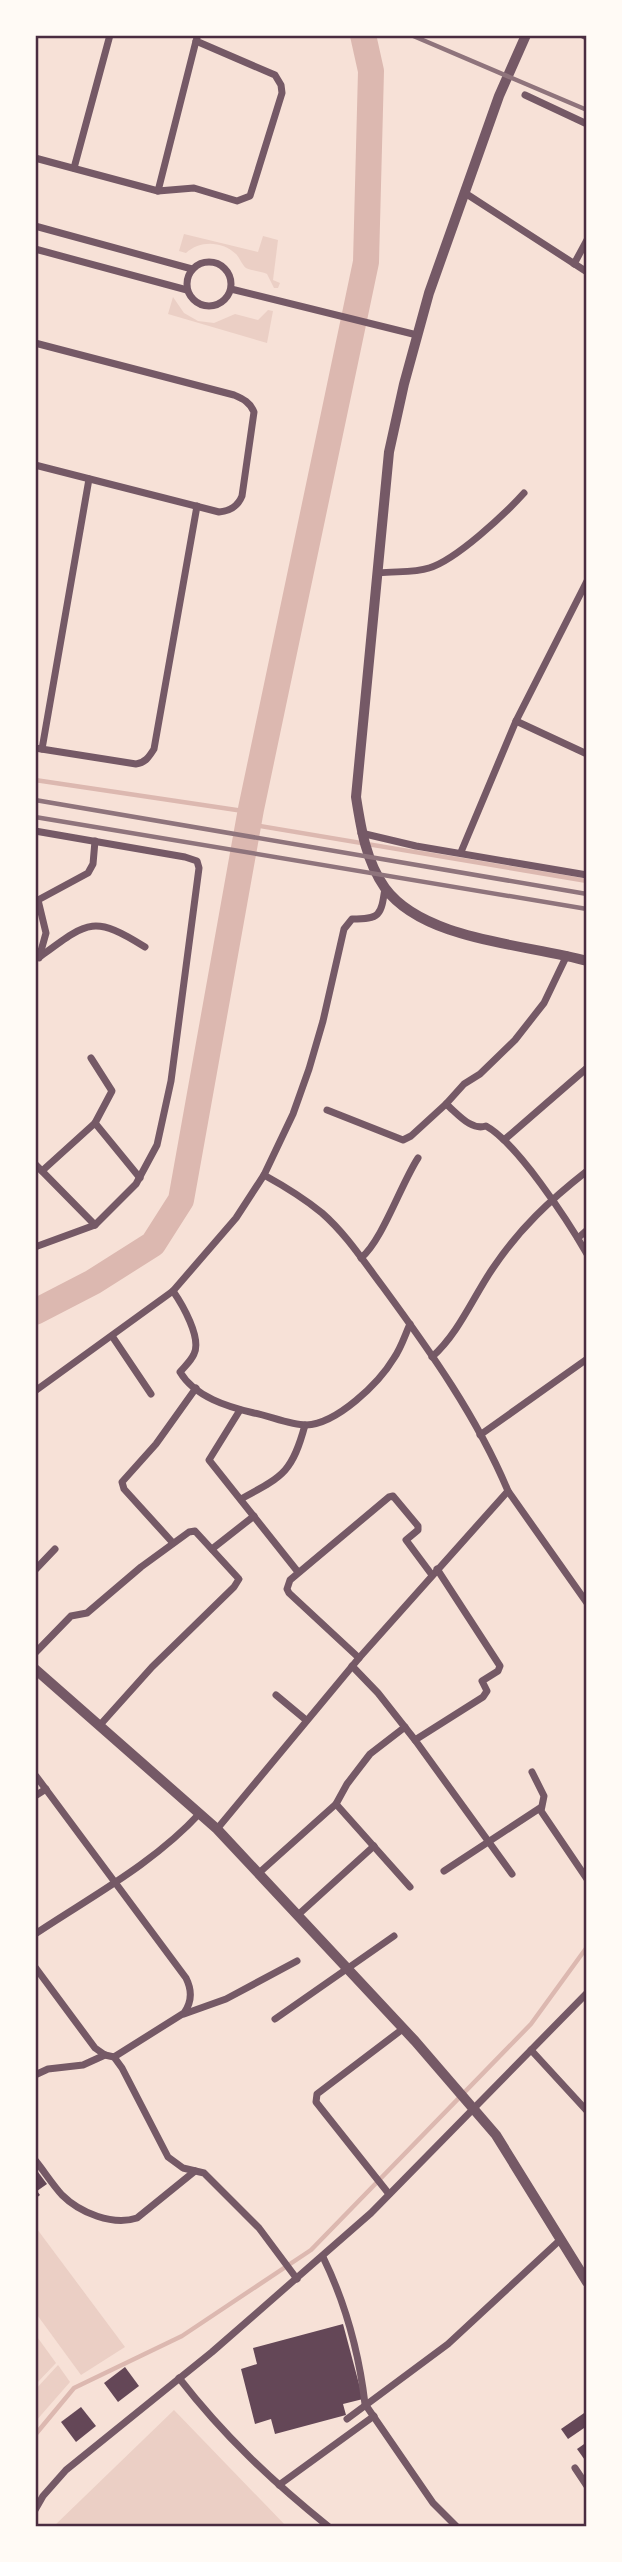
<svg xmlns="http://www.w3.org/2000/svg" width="622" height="2562" font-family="'Times New Roman',serif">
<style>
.green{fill:#ebcfc5}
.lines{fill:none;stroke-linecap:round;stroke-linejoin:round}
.stream{stroke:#dcb8b0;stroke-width:4.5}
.river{stroke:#dcb8b0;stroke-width:26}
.building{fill:#644757}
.minor{stroke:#755966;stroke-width:7}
.tertiary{stroke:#755966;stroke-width:10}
.rail{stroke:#8f747c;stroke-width:4.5}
.neatline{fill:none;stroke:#4a2c40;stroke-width:2.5}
</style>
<rect width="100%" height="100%" fill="#f7e1d7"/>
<g class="green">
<path d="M184,234L258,252L263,236L278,240L273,280L280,283L278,288H274L267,274C261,271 252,271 246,268C242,265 240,258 236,254C222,241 200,240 186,253L179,251Z"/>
<polygon points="173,297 184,313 198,321 214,323 235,314 258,320 268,310 273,311 267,343 168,314"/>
<polygon points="37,2229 125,2347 81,2375 35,2312 35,2231"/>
<polygon points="35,2334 56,2363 35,2385"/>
<polygon points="58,2365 70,2382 35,2422 35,2390"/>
<polygon points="174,2410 287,2527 53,2527"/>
</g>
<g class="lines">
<g class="stream">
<polyline points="35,780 250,812"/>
<polyline points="248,824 587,881"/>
<polyline points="35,2435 74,2388 182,2336 311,2250 531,2024 587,1947"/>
</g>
<polyline class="river" points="35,1312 93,1282 153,1244 181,1200 251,809 366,262 371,71 363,35"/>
</g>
<g class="building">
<polygon points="35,2168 47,2184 37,2191 40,2195 35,2199"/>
<polygon points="343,2324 363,2399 343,2404 346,2415 275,2434 271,2419 255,2424 241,2369 257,2364 253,2348"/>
<polygon points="125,2367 139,2386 118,2402 104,2383"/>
<polygon points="81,2407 96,2426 76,2442 61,2422"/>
<polygon points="587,2411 587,2426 568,2439 561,2429"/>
<polygon points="587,2442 587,2463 577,2449"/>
</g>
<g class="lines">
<g class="minor">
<polyline points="583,35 587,37"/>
<polyline points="525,95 587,124"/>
<polyline points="35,158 158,191 194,188 237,201 250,196 282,93 281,85 275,75 196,41 198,35"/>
<polyline points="74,168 110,35"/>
<polyline points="158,191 196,41"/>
<polyline points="465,193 587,272"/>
<polyline points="35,226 192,269"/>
<polyline points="35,249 187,290"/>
<circle cx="209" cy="284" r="22"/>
<polyline points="574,264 587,240"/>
<polyline points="231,289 417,335"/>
<path d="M35,343L234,395C243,399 250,402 254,412L242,496C238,506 230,511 219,512L35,465"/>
<path d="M379,573C395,571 414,573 429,568C456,560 505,514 524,493"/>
<polyline points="516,721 587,754"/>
<path d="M35,748L136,764C145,763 149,757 154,749L197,506"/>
<polyline points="42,749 89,479"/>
<polyline points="35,831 185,857 197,861 199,868 171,1081 157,1145 136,1184 95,1225 35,1247"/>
<polyline points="361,833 416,846 587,875"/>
<polyline points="461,852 516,721 587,581"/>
<path d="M41,956C88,921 94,915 145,947"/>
<polyline points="39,958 46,933 38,900 88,873 93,864 95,841"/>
<polyline points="91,1058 112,1091 95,1123"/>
<path d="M446,1104C458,1114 471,1131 486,1126C517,1143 568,1221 587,1254"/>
<polyline points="327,1110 403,1140 411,1136 446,1104 464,1084 480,1074 515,1040 544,1003 567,955"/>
<polyline points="504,1140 587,1068"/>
<polyline points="35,1164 95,1225"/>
<polyline points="42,1171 95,1123 140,1178"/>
<polyline points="578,1238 587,1230"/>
<path d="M361,1258C382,1241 401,1184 418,1158"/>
<path d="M173,1291C182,1304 202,1338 194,1354C191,1361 185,1366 180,1372C195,1397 228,1407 254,1413C270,1416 290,1425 306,1425C337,1424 379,1383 394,1358C401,1348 405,1335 410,1324"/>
<polyline points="112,1336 151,1394"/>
<path d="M432,1357C459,1333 473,1297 493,1268C519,1229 550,1200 587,1171"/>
<path d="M35,1391L173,1291L236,1218L264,1175L293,1114L309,1069L323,1021L344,929L352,919C380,919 381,916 385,888"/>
<polyline points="240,1410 209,1460 298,1572"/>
<polyline points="480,1435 587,1359"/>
<polyline points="508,1491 587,1603"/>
<path d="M241,1499C283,1476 292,1473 305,1425"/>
<polyline points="173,1543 124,1489 122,1482 156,1444 196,1388"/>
<polyline points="212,1549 254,1516"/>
<polyline points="437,1569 500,1666 498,1671 482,1681 487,1691 483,1697 415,1740 512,1874"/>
<polyline points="35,1570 55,1549"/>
<polyline points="35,1653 71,1616 87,1613 141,1567 189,1532 195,1531 239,1579 234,1587 152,1667 100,1725"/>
<polyline points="359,1658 289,1593 287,1589 290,1580 389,1497 393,1496 418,1526 418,1530 406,1540 432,1575"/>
<polyline points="352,1666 378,1693 415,1740"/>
<polyline points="276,1695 306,1720"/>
<polyline points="532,1772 544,1796 541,1811 587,1879"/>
<path d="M36,1776L186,1978C192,1990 192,2002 184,2013L114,2057"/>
<polyline points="35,1796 46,1789"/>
<polyline points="336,1804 410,1887"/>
<path d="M217,1829L359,1658L508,1491C477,1417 430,1351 383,1287C364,1262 346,1234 322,1213C305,1199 284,1186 264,1175"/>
<polyline points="444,1871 540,1808"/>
<polyline points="260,1872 336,1804 347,1784 370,1754 405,1727"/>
<polyline points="299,1914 374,1846"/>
<path d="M35,1934C92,1896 153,1864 200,1813"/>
<polyline points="35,1967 95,2048 105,2055 114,2057 122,2068 168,2157 183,2168 204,2173 259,2228 297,2279"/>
<polyline points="184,2014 226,1999 297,1961"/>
<polyline points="275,2019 394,1936"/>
<polyline points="531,2050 587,2111"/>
<polyline points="35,2075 48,2069 83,2065 105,2055"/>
<path d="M35,2160C44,2171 52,2184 62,2195C80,2213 113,2226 137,2218L195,2171"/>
<polyline points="389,2194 316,2102 317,2094 404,2028"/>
<path d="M323,2257C345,2302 359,2353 365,2404L433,2503L457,2527"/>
<path d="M179,2378C224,2436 272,2481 329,2527"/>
<polyline points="347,2419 448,2344 560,2240"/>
<polyline points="575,2468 587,2486"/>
<polyline points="279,2485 374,2416"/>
<polyline points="35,2510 43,2496 66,2470 212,2352 371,2213 587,1993"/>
<polyline points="35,2526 35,2527"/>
</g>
<g class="tertiary">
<path d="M526,35L499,96L429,293L404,384L389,452L356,797C361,829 366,861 385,888C424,941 527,944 587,961"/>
<polyline points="35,1669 217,1829 415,2041 496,2135 587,2282"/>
</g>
<g class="rail">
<polyline points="411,35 587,110"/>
<polyline points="35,800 587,894"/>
<polyline points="35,817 587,909"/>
</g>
</g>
<rect width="622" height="2562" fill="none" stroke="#fffaf5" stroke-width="74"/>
<rect x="37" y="37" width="548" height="2488" class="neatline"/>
</svg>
